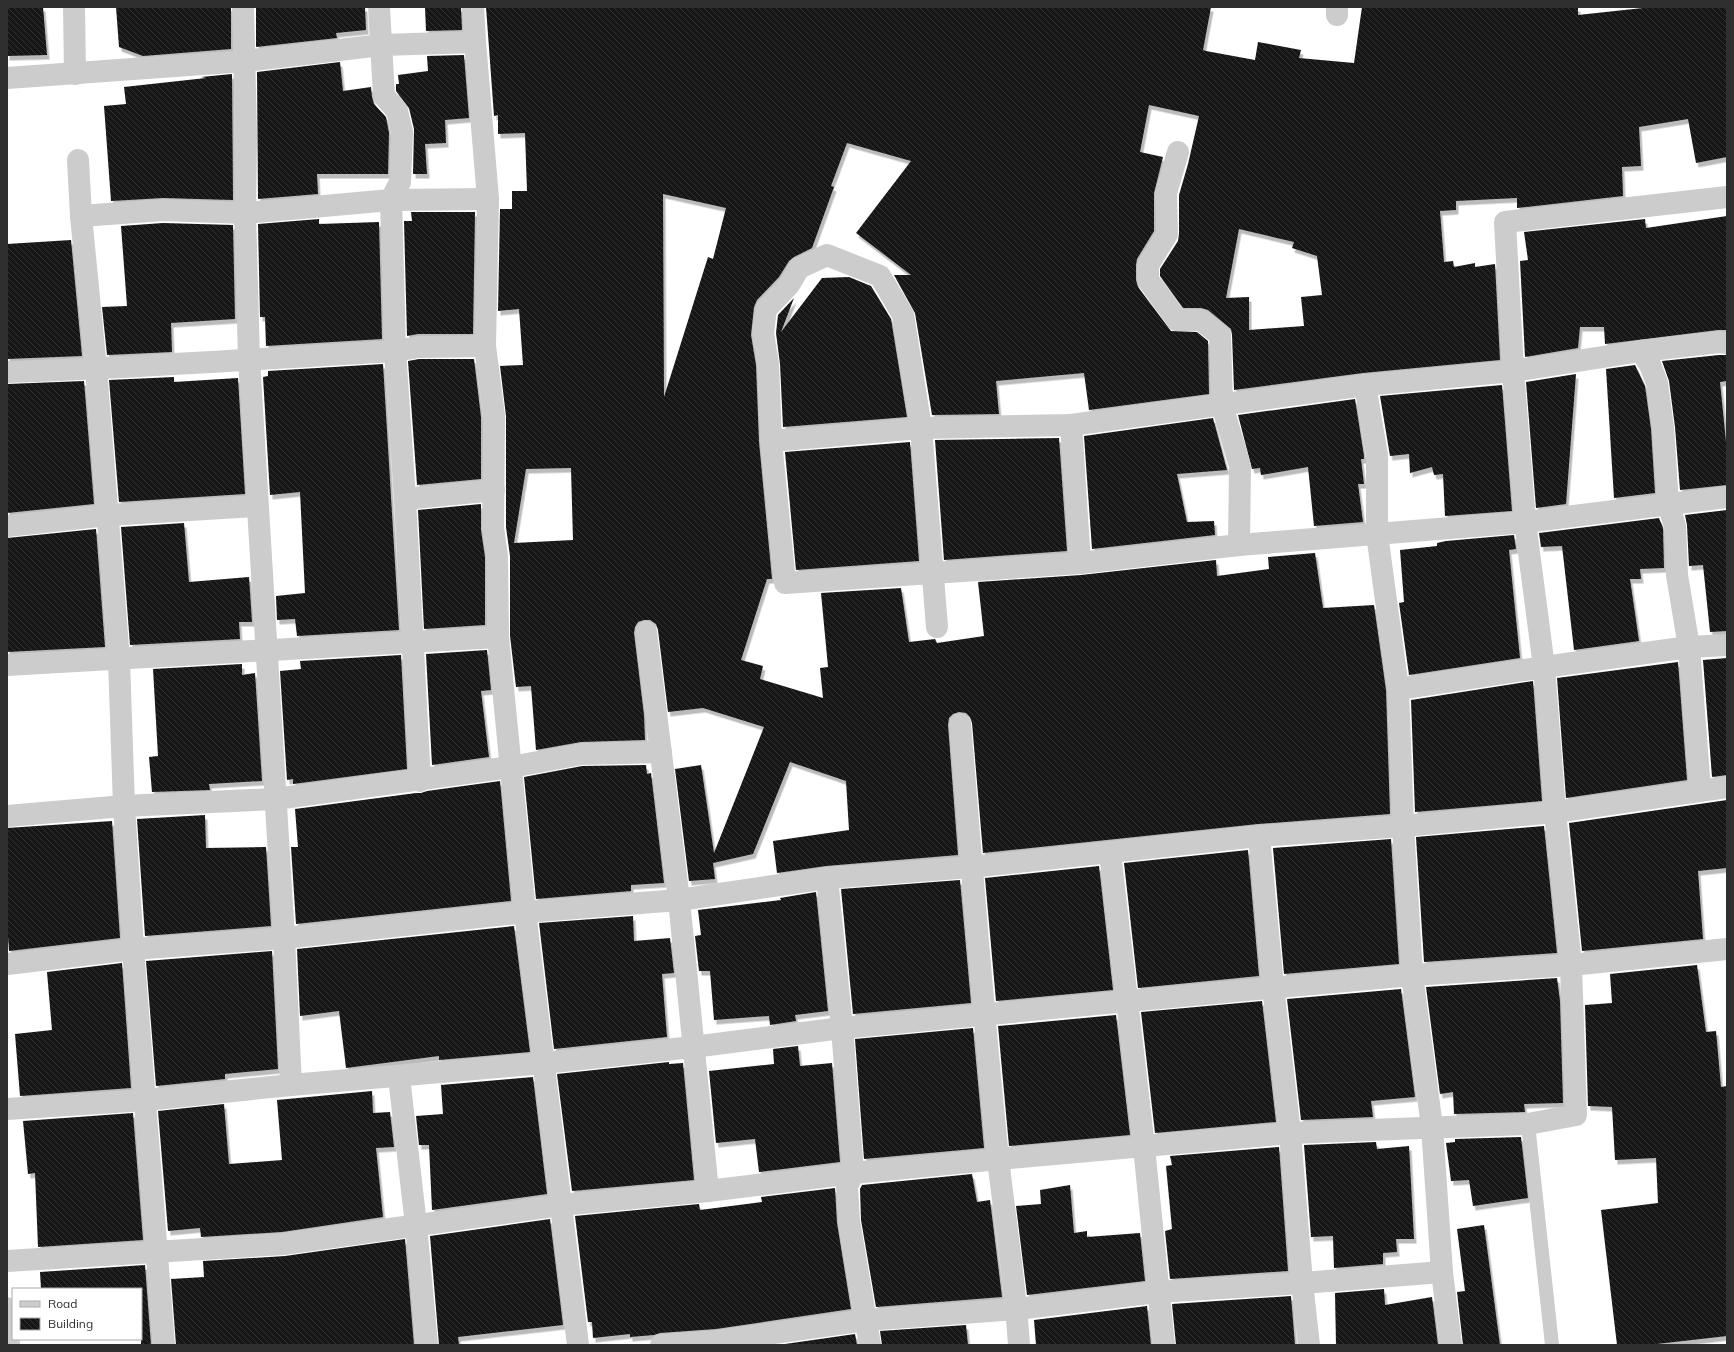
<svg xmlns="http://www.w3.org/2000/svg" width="1734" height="1352" font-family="Mulish,sans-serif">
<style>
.building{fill:url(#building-back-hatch);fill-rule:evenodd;filter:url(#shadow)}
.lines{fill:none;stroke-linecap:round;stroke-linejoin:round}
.service{stroke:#ccc;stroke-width:14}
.minor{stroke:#ccc;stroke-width:22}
</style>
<defs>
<pattern id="building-back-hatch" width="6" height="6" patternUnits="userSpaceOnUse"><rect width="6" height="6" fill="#161616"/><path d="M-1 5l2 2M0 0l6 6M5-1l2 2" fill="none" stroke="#303030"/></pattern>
<filter id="shadow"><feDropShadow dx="2.5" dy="4.5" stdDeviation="0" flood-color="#0004"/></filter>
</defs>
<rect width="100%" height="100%" fill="#fff"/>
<g class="building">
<polygon points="7,7 43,7 47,55 7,56"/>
<polygon points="116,7 231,7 231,49 143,56 119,47"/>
<polygon points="256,7 365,7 366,30 336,33 337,38 256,47"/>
<polygon points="425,7 461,7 462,30 426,31"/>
<path d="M486,7H1211L1203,50L1206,51L1255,60L1258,42L1301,50L1299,58L1354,63L1362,7H1578V15L1652,7H1727V157L1696,163L1688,119L1639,127L1641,166L1622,167L1623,196L1517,208V198L1456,201V210L1440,211L1444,262L1453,261L1454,267L1475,263V267L1495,264L1500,360L1363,373L1234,390L1232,335L1231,329L1208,310L1201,308H1183L1160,276V269L1178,241L1179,234V195L1188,164L1199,116L1149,105L1140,152L1163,157L1154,193V231L1137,259L1136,265V280L1138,287L1171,331L1197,332L1208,341L1209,394L1089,410L1084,373L996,381L999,414L932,415L915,313L894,275H911L856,233L911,161L847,143L831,186L834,187L812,248L794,257L789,261L779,277L757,300L754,307L751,335L756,365L759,442L772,579H767L741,660L763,666L760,679L823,698L820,668L828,667L821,593L901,588L909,642L935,639L937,643L984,636L978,582L1081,575L1216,560L1217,576L1269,569L1268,557L1315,553L1323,608L1374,605L1386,690L1390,814L1258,824L983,853L972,723L970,717L966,713L959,712L953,714L949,718L948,725L958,855L826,866L777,873L773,841L849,830L846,781L790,762L753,854L713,863L715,879L689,881L675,769L701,765L714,853L764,727L703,708L668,712L658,630L656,624L650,620H644L638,622L635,627L634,633L644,715L645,740L581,742L536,750L531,686L516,687L510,636V556L506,527V416L500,366L523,365L519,309L498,311L500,209H512V191H527L525,133L498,134V115L494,116ZM663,194L726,208L713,259L708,257L664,397ZM1239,229L1294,242L1292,248L1317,256L1322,295L1301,297L1304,326L1249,330V297L1226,298ZM571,468L573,540L514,543L526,469Z"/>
<polygon points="464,55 469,118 445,120 446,143 425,144 427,174 413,174 414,129 409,108 396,91 396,84 399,84 398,75 428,71 427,56"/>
<polygon points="340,62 343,91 371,87 372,97 374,104 386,117 389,133 388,174 317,174 318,194 258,199 257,72"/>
<polygon points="232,74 233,200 163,198 111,201 104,106 126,104 124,87 206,78 201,77"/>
<polygon points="411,212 475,212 473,334 418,334 407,336 404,221 412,221"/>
<polygon points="1727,216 1727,330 1718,330 1605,344 1604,327 1580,327 1578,348 1525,357 1520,261 1528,260 1524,232 1645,219 1646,228"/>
<polygon points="319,219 319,224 379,222 382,339 266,346 265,317 260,317 258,224"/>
<polygon points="163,223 233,225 235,319 171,323 172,352 107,355 102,307 127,306 121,226"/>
<polygon points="71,240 82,356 7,359 7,244"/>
<polygon points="849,277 871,286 891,319 907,417 783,427 780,364 776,333 778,315 794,298 781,332 822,278"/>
<polygon points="1719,355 1727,355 1727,381 1720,382 1727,452 1727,485 1680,490 1675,427 1669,381 1662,361"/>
<polygon points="419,359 474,359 481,417 481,479 417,485 408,361"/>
<polygon points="383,364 399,630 297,636 295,619 277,620 276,596 305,593 300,492 270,495 263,377 268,376 268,371"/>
<polygon points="1635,365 1645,386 1651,429 1655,493 1614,498 1606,369"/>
<polygon points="1576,374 1566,504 1536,508 1526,382"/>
<polygon points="174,377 174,382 238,378 245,494 119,502 109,380"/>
<polygon points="84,381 94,504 7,513 7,384"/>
<polygon points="1502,385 1512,511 1445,516 1443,474 1434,475 1432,467 1410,473 1409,454 1390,456 1380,396"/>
<polygon points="1355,399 1364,456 1364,459 1361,459 1364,484 1358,484 1363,522 1314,526 1308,467 1261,475 1260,468 1252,469 1238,415"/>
<polygon points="1213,418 1227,470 1177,474 1187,522 1214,521 1215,535 1092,549 1084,436"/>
<polygon points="1059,438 1067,551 944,560 935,440"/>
<polygon points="910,442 919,561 796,570 785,452"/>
<polygon points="481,504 481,530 485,557 485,625 424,629 418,510"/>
<polygon points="1727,510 1727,631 1710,632 1703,565 1689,566 1687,525 1685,515"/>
<polygon points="1659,518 1663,528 1664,568 1640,569 1641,579 1630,579 1639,641 1574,650 1562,546 1541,547 1539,533"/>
<polygon points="184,523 189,582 249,577 252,622 239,622 240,639 130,645 121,527"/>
<polygon points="96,529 105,647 7,652 7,538"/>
<polygon points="1514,535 1516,549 1509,550 1520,658 1409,675 1399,603 1404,602 1400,550 1437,546 1437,543 1446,541"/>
<polygon points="487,650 491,690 481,691 489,757 432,765 426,654"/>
<polygon points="401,655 407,769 293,784 293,779 287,780 280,671 301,669 300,661"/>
<polygon points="1727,658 1727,775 1712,777 1703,660"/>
<polygon points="1678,662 1687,780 1566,798 1557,678"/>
<polygon points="242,664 242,675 255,673 262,781 209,784 210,790 152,792 149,757 158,756 153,669"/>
<polygon points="1533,681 1542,801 1415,812 1411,700"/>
<polygon points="646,765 647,774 651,773 664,883 631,885 631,891 536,899 524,777 582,766"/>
<polygon points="500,781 511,901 296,924 291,847 298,847 295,809 416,793 421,793 427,791"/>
<polygon points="1727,800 1727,868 1698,871 1703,939 1582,951 1569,823"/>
<polygon points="205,815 206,848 266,847 271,926 145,936 137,819"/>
<polygon points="112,821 120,938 9,951 7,924 7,828"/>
<polygon points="1544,826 1557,953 1424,962 1416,837"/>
<polygon points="1391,839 1399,964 1284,974 1273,848"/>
<polygon points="1248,850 1259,976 1138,988 1124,863"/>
<polygon points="1099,866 1113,990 996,1001 985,878"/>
<polygon points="960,880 971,1003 853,1014 841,889"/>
<polygon points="816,892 828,1011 795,1015 796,1021 770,1025 769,1016 714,1020 710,971 699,971 695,936 701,935 698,910 781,900 780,898"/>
<polygon points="633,916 634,941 670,938 674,973 662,974 667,1037 554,1049 539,923"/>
<polygon points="514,926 530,1052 439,1060 439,1056 346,1068 339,1011 300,1016 297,949"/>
<polygon points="272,951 278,1069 225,1074 225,1079 156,1086 146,961"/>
<polygon points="122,963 131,1088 20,1096 15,1034 52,1030 47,972"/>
<polygon points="1697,965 1706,1032 1716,1031 1721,1087 1727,1086 1727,1336 1648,1345 1617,1345 1601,1210 1658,1203 1656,1158 1615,1160 1612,1107 1588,1106 1585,1005 1612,1003 1610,974"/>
<polygon points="1557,978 1560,1001 1563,1103 1524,1104 1525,1112 1454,1114 1453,1092 1440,1094 1426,987"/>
<polygon points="1401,989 1415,1097 1371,1101 1373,1117 1301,1120 1287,999"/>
<polygon points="1262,1001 1276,1122 1155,1133 1141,1012"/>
<polygon points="1116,1015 1130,1135 1009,1146 998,1026"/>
<polygon points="973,1028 984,1148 864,1159 855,1039"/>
<polygon points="798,1046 800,1066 832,1063 840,1162 759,1172 755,1139 716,1143 709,1071 774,1064 773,1049"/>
<polygon points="669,1062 669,1064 683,1063 694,1180 572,1191 557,1074"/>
<polygon points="533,1077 547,1194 432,1210 429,1145 419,1145 416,1116 443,1114 441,1085"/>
<polygon points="372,1091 373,1113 390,1112 394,1147 376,1148 383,1217 282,1232 201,1237 200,1228 168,1231 158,1111 224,1104 229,1164 282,1160 277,1100"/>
<polygon points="133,1113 143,1240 38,1247 35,1173 28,1174 23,1121"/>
<polygon points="1521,1137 1528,1198 1473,1206 1469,1180 1451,1181 1446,1143 1455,1142 1455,1139"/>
<polygon points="1376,1142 1377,1149 1409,1146 1414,1239 1396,1239 1397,1252 1383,1253 1383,1264 1334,1268 1333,1236 1311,1237 1304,1145"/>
<polygon points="1279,1147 1288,1271 1170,1279 1165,1231 1172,1229 1166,1166 1172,1165 1170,1156"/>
<polygon points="972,1174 977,1202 990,1200 1002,1297 876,1307 861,1220 860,1189 862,1185"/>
<polygon points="1070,1185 1074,1233 1087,1231 1087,1237 1140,1233 1145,1281 1027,1295 1016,1206 1041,1204 1040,1190"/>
<polygon points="835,1188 837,1223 851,1309 716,1329 660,1333 654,1335 630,1337 630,1334 593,1338 592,1322 588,1322 575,1216 699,1204 700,1210 762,1202 761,1197"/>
<polygon points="550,1219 563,1325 458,1337 459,1345 439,1345 430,1236"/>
<polygon points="1484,1225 1500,1345 1463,1345 1457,1292 1465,1291 1457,1229"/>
<polygon points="405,1239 414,1345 176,1345 171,1279 204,1277 203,1261 285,1256"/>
<polygon points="145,1265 151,1345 141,1345 141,1289 41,1289 40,1272"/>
<polygon points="1384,1289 1385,1305 1432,1297 1438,1345 1336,1345 1335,1293"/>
<polygon points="1291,1296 1295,1345 1176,1345 1172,1304"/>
<polygon points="1147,1306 1151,1345 1036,1345 1034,1320"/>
<polygon points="966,1325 968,1345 882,1345 880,1331"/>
<polygon points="855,1334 857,1345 778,1345"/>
</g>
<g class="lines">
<polyline class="service" points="1528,1124 1552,1345"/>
<g class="minor">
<polyline points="74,7 75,74"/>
<polyline points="243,7 246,135 245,213 249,359 284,938 291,1085"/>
<polyline points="379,7 384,96 397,111 402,132 400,182 391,200 395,351 405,499 420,781"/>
<polyline points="473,7 475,42 488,199 485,346 494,416 493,528 497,556 498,637 525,912 578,1345"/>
<polyline points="1337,15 1337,7"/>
<polyline points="7,78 245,61 382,45 475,42"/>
<polyline points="1178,152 1166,193 1167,234 1148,265 1148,280 1177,320 1201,320 1220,335 1222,405 1240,466 1239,545"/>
<polyline points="78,160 81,216 96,369 119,660 124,806 133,949 164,1345"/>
<polyline points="81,216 163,210 245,213 391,200 488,199"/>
<polyline points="1641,351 1650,365 1657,383 1663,428 1668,504 1675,526 1677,575 1689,647 1700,790"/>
<path d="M7,372C136,368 266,358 395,351L418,347L485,346"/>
<polyline points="1365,385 1377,455 1377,534 1398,689 1403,826 1412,975 1432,1127 1442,1272 1451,1345"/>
<polyline points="1071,425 1080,563"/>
<polyline points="771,441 921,428 1071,425 1365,385 1513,371 1641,351 1719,342 1727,343"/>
<polyline points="405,499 494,490"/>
<polyline points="7,526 108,515 257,506"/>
<polyline points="937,627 921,428 903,315 880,276 827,255 799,268 789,285 766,309 763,333 768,364 771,441 785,583 1080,563 1239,545 1525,522 1727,497"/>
<polyline points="646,632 679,900 708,1191"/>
<polyline points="7,665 498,637"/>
<polyline points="1398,689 1544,667 1689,647 1727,645"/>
<path d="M960,724C972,869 983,1014 998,1158C1005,1220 1015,1282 1019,1345"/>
<polyline points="7,816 124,806 275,799 511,767 581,754 661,752"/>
<polyline points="1259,836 1273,987 1290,1133 1302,1283 1309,1345"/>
<polyline points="1110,853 1144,1147 1164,1345"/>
<polyline points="827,878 842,1028 853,1173 847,1187 849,1221 870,1345"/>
<polyline points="7,964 133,949 284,938 525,912 679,900 827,878 971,867 1259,836 1403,826 1555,812 1727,787"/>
<polyline points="399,1077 416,1225 427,1345"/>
<polyline points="7,1109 145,1100 291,1085 544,1063 693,1047 842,1028 1128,1001 1412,975 1571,965 1727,949"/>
<polyline points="7,1261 283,1244 560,1205 708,1191 853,1173 999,1159 1290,1133 1528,1124 1576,1115 1571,965 1555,812 1544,667 1525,522 1513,371 1505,222 1727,197"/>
<polyline points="7,1308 9,1345"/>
<polyline points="661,1345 717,1341 866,1320 1017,1309 1157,1292 1302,1283 1442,1272"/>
</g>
</g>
<rect width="1734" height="1352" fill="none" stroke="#2f2f2f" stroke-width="16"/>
<rect x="12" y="1288" width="130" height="52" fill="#ffffff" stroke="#acacac"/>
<rect x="20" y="1301" width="20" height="6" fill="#cccccc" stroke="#acacac"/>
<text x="48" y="1308" font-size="12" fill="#2f2f2f">Road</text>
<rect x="20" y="1318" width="20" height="12" fill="url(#building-back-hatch)" stroke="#acacac"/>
<text x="48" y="1328" font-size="12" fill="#2f2f2f">Building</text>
</svg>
